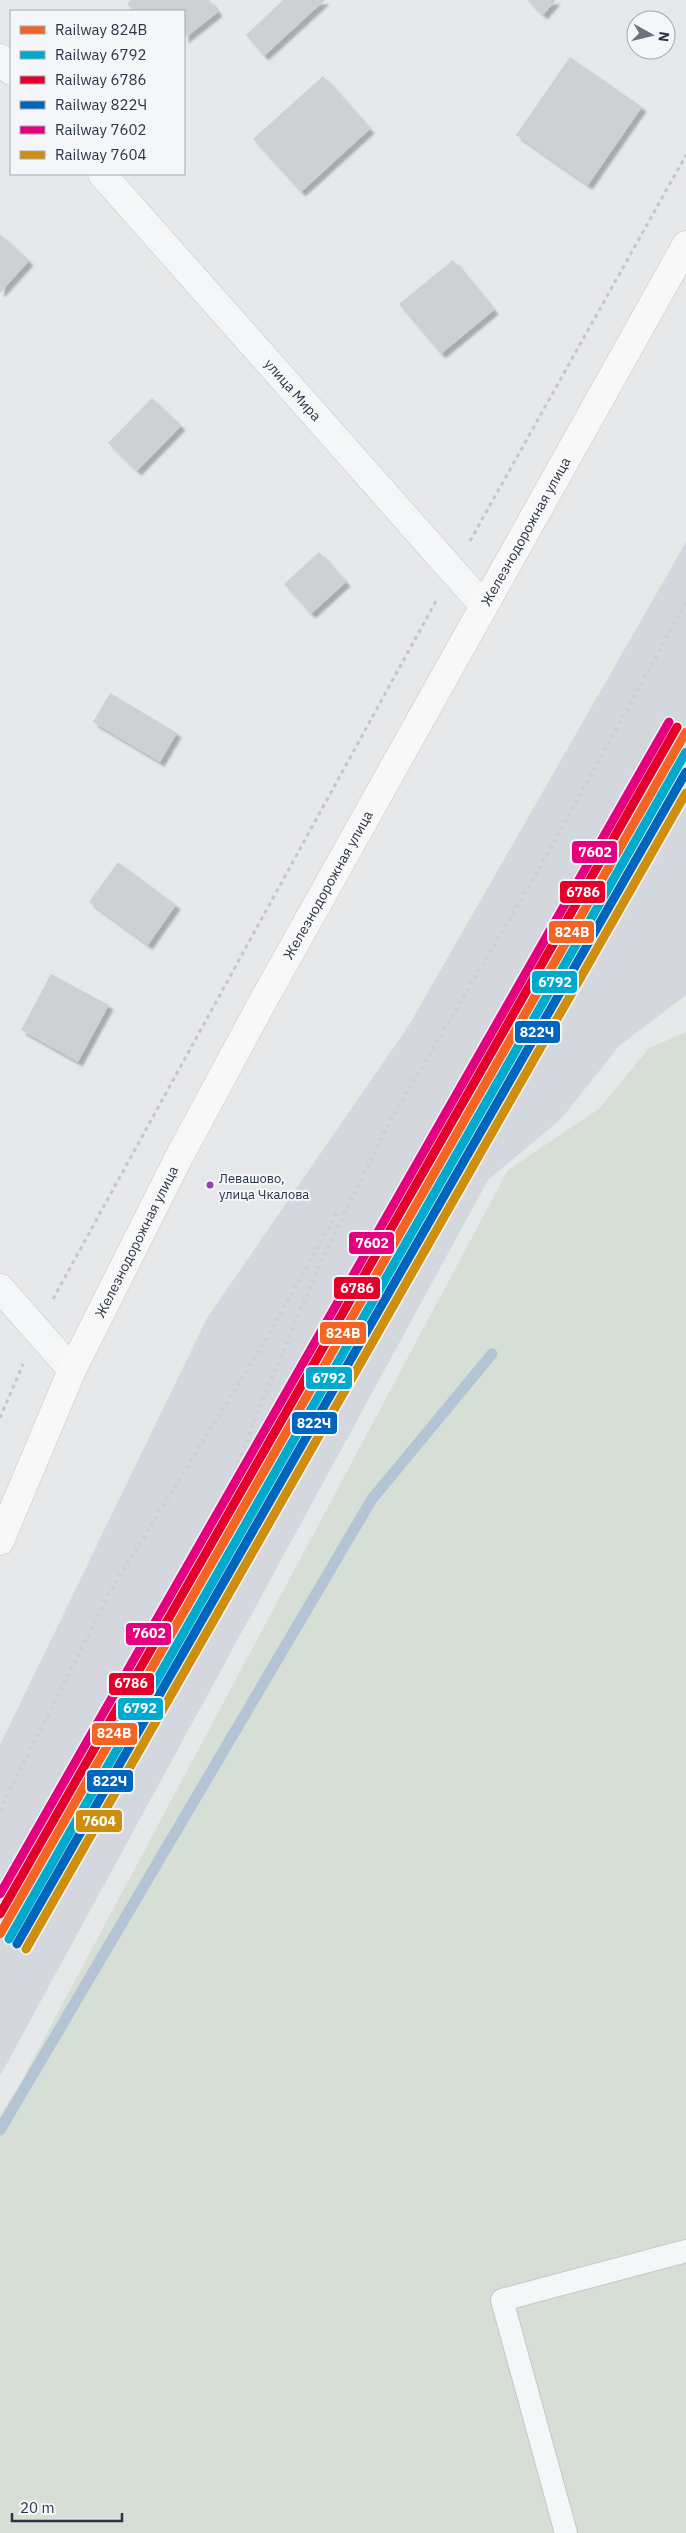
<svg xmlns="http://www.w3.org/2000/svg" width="686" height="2533" font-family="'IBM Plex Sans',sans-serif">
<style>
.built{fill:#d4d7dd}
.green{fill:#d6ded6}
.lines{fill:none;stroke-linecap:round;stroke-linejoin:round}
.stream{stroke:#b4c4d5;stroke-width:11}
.building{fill:#ced0d3;filter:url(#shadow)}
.lane-casing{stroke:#c4c6c8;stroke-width:24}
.street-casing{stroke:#c4c6c8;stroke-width:29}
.secondary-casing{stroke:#c4c6c8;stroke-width:29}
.path{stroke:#c5c6ca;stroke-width:3;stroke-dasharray:4 4;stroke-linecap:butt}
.lane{stroke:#f5f6f7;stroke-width:22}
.street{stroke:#f5f6f7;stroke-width:28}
.secondary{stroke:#f8f8f8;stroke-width:28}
.rail{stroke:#cecfd2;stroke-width:4;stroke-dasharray:2.5 5;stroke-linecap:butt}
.rail-1-casing{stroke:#f4f6f9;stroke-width:12}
.rail-2-casing{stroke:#f4f6f9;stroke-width:12}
.rail-3-casing{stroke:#f4f6f9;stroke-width:12}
.rail-4-casing{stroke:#f4f6f9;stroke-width:12}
.rail-5-casing{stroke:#f4f6f9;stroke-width:12}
.rail-6-casing{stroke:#f4f6f9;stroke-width:12}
.rail-1{stroke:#f26522;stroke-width:9}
.rail-2{stroke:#00a9ce;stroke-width:9}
.rail-3{stroke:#e4002b;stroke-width:9}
.rail-4{stroke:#0065bd;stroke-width:9}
.rail-5{stroke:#e5007d;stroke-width:9}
.rail-6{stroke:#ce8f0e;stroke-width:9}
.bus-dot{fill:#8e44ad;stroke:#f4f6f9;stroke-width:2}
.labels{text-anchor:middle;stroke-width:4;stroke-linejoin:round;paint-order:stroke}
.bus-label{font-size:13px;fill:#2b3445;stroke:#f4f6f9;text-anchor:start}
.street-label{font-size:14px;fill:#2b3445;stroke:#f4f6f9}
.line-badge{stroke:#f4f6f9;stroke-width:2}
.badge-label{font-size:14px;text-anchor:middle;font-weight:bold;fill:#fff}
</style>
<defs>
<filter id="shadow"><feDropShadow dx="4.5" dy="4.5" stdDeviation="1" flood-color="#0004"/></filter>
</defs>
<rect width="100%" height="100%" fill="#e6e8ea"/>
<polygon class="built" points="686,542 686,995 619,1046 561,1119 488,1180 0,2076 0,1745 207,1318 409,1025"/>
<polygon class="green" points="686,1032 686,2533 0,2533 0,2115 16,2091 508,1170 599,1109 649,1048"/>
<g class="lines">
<polyline class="stream" points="0,2130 372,1499 492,1354"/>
</g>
<g class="building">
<polygon points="131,0 209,0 218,12 184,39 184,11 133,11 127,3"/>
<polygon points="283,0 325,0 264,56 246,35"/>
<polygon points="527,0 556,0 543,15"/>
<polygon points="570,57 642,107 588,185 516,135"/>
<polygon points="323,76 370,129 301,192 253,139"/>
<polygon points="0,234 29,261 0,293"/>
<polygon points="453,260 494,310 441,354 399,304"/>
<polygon points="152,398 181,426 137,471 108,443"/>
<polygon points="319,552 346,582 311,614 284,584"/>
<polygon points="110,693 177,733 160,762 93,722"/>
<polygon points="118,862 176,905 148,945 89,902"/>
<polygon points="51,974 109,1005 78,1062 21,1030"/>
</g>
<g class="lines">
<defs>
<polyline id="lane" points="566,2533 502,2300 686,2251"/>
<g id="street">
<polyline points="0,58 11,71"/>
<path id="s1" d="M102,174L483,605"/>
<polyline points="0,1288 72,1370"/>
</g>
<g id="secondary">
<path id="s2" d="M0,1541L72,1370L179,1157L263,1001L686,245"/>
</g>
</defs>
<use href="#lane" class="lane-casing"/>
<use href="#street" class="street-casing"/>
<use href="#secondary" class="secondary-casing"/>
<g class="path">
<polyline points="470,541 686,155"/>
<polyline points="53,1299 436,601"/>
<polyline points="0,1418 23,1364"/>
</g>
<use href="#lane" class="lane"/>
<use href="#street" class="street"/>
<use href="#secondary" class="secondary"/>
<g class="rail">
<polyline points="170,1637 270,1382 319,1266 389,1123 538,871 686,602"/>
<polyline points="0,1810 110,1592 265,1341 339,1210"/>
</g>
<defs>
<polyline id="rail-1" points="0,1934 686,732"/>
<polyline id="rail-2" points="9,1939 686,752"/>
<polyline id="rail-3" points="0,1914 677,727"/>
<polyline id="rail-4" points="17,1944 686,772"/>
<polyline id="rail-5" points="0,1894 669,722"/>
<polyline id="rail-6" points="26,1949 686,793"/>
</defs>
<use href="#rail-1" class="rail-1-casing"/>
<use href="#rail-2" class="rail-2-casing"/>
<use href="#rail-3" class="rail-3-casing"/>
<use href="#rail-4" class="rail-4-casing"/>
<use href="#rail-5" class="rail-5-casing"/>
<use href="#rail-6" class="rail-6-casing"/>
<use href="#rail-1" class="rail-1"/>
<use href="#rail-2" class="rail-2"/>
<use href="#rail-3" class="rail-3"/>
<use href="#rail-4" class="rail-4"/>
<use href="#rail-5" class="rail-5"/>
<use href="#rail-6" class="rail-6"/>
</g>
<circle class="bus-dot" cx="210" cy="1185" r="4.5"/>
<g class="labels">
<g class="bus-label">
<text x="219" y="1183">Левашово,<tspan x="219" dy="16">улица Чкалова</tspan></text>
</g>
<g class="street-label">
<text dy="5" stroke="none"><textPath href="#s1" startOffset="288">улица Мира</textPath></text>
<text dy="5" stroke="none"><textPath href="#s2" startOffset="1139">Железнодорожная улица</textPath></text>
<text dy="5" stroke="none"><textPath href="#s2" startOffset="734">Железнодорожная улица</textPath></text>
<text dy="5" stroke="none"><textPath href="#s2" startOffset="329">Железнодорожная улица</textPath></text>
</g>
</g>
<g class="line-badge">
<rect x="571" y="840" width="47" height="24" rx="5" fill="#e5007d"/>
<rect x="559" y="880" width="47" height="24" rx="5" fill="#e4002b"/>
<rect x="548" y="920" width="47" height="24" rx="5" fill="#f26522"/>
<rect x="531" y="970" width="47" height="24" rx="5" fill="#00a9ce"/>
<rect x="514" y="1020" width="47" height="24" rx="5" fill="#0065bd"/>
<rect x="348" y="1231" width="47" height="24" rx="5" fill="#e5007d"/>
<rect x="333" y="1276" width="48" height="24" rx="5" fill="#e4002b"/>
<rect x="319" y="1321" width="48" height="24" rx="5" fill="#f26522"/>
<rect x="305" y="1366" width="48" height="24" rx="5" fill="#00a9ce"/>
<rect x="291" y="1411" width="47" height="24" rx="5" fill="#0065bd"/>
<rect x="125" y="1622" width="47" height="24" rx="5" fill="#e5007d"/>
<rect x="108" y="1672" width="47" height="24" rx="5" fill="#e4002b"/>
<rect x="117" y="1697" width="47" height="24" rx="5" fill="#00a9ce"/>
<rect x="91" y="1722" width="47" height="24" rx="5" fill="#f26522"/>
<rect x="86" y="1769" width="48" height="24" rx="5" fill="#0065bd"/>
<rect x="75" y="1809" width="48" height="24" rx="5" fill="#ce8f0e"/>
</g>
<g class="badge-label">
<text x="595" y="857">7602</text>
<text x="583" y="897">6786</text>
<text x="572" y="937">824В</text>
<text x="555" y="987">6792</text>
<text x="537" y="1037">822Ч</text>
<text x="372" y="1248">7602</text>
<text x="357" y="1293">6786</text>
<text x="343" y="1338">824В</text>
<text x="329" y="1383">6792</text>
<text x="314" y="1428">822Ч</text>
<text x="149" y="1638">7602</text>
<text x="131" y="1688">6786</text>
<text x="140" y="1713">6792</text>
<text x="114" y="1738">824В</text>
<text x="110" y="1786">822Ч</text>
<text x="99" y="1826">7604</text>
</g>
<rect x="10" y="10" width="175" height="165" fill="#f4f6f9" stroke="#a4a8b1"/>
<rect x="20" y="26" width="25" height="8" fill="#f26522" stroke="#a4a8b1"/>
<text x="55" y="35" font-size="15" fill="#2b3445">Railway 824В</text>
<rect x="20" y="51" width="25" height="8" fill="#00a9ce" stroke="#a4a8b1"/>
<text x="55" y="60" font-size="15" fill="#2b3445">Railway 6792</text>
<rect x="20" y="76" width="25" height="8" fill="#e4002b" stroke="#a4a8b1"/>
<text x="55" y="85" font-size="15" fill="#2b3445">Railway 6786</text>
<rect x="20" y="101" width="25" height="8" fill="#0065bd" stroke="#a4a8b1"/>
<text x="55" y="110" font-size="15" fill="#2b3445">Railway 822Ч</text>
<rect x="20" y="126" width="25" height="8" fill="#e5007d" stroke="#a4a8b1"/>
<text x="55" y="135" font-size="15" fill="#2b3445">Railway 7602</text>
<rect x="20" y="151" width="25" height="8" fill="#ce8f0e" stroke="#a4a8b1"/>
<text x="55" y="160" font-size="15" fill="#2b3445">Railway 7604</text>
<g transform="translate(651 35) rotate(98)"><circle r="24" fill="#f4f6f9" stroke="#a4a8b1"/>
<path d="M0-4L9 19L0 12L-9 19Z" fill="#6c737f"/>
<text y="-8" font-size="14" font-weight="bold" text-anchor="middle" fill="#2b3445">N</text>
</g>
<path d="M12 2513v8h110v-8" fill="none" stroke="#2b3445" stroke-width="2.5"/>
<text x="20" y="2513" font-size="15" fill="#2b3445" stroke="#f4f6f9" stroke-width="4" paint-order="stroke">20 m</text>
</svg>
